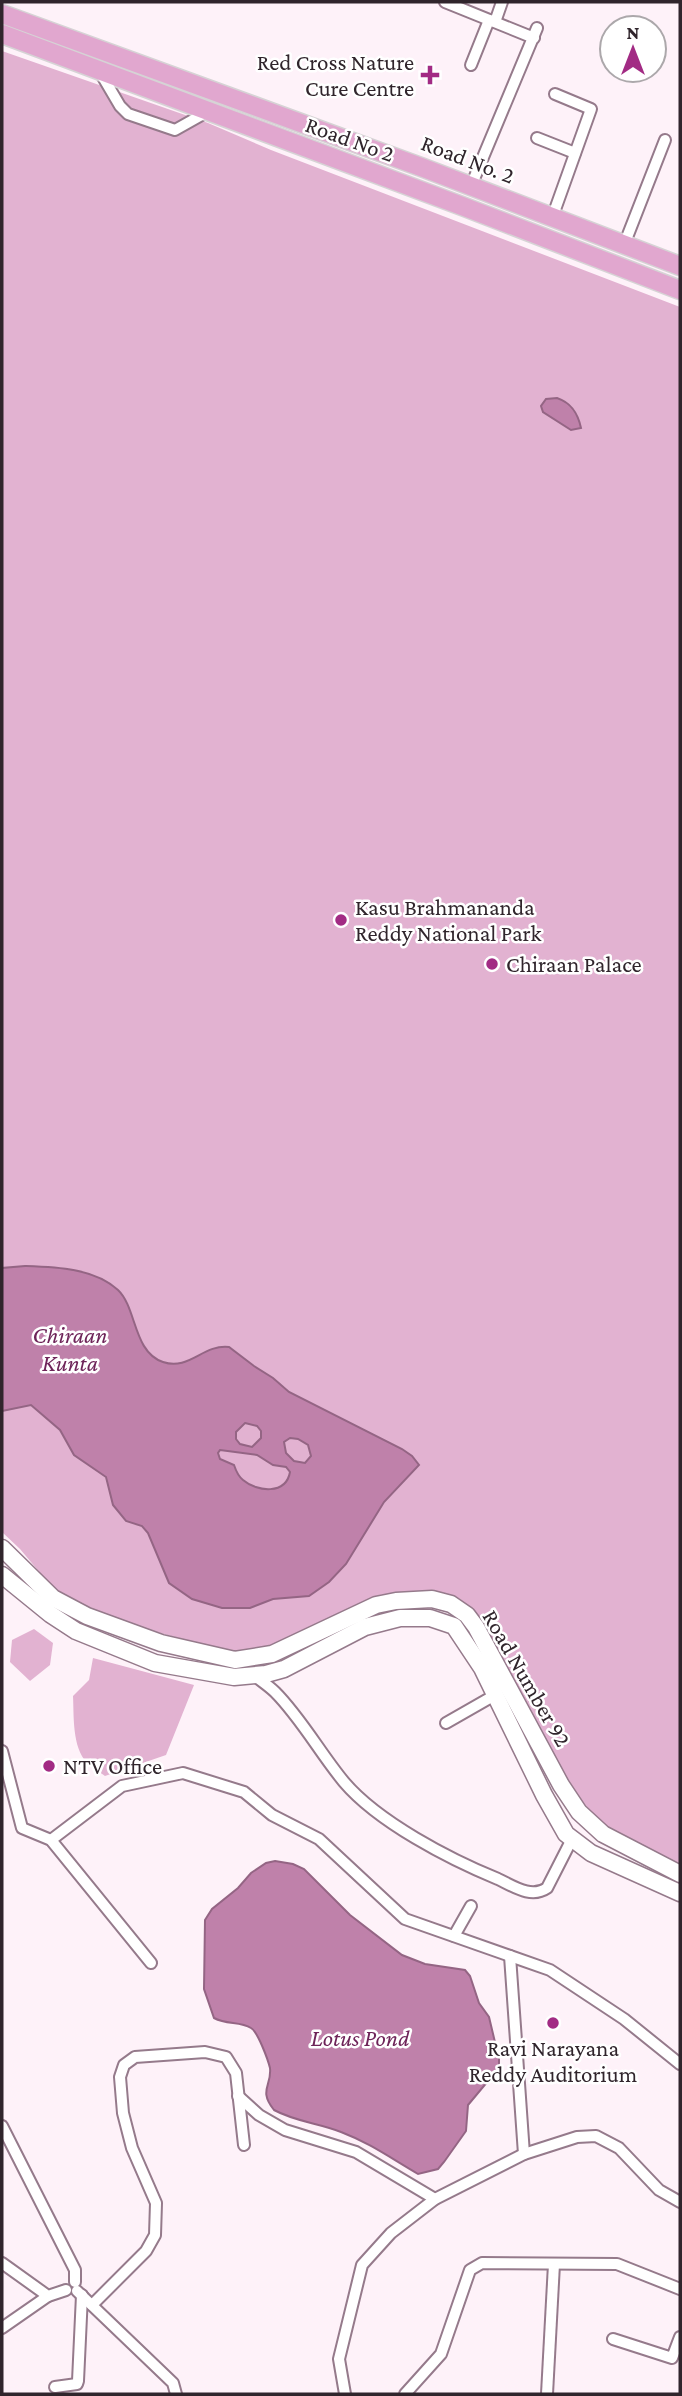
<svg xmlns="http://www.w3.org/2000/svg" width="682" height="2396" font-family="'Crimson Pro',serif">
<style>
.green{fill:#e2b2d1}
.water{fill:#bf81aa;stroke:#946584;stroke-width:2;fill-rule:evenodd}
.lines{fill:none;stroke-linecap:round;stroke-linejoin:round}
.minor-casing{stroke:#957a8b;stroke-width:14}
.secondary-casing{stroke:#957a8b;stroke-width:19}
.primary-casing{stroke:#d6d3d5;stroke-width:21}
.minor{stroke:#fff;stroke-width:10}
.secondary{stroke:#fff;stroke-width:16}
.primary{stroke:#e1a7cf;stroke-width:18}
.poi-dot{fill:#a22b84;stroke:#fff;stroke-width:2.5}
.labels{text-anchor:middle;stroke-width:5;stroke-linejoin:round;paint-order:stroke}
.poi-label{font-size:23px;fill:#30252c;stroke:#fff;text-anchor:start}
.street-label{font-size:23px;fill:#30252c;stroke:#fff}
.water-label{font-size:24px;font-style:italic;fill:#6e2459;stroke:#fff}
</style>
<rect width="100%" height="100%" fill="#fef2f9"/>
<g class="green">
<polygon points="2,51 208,123 271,150 680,307 680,1865 606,1829 571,1788 474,1614 460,1599 438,1592 411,1591 379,1595 275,1646 248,1652 223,1650 131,1625 92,1610 52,1587 20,1549 2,1532"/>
<polygon points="34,1629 53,1643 50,1665 30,1681 10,1662 12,1640"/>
<path d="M93,1658L194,1685L166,1755L105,1776C100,1772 91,1768 87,1763C72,1747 74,1716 73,1696L89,1680Z"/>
</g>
<g class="water">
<path d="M557,398C572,403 578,414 581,428L571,430L543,412L541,406L546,399Z"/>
<path d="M25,1266C56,1267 94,1268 118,1290C137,1308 133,1352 163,1362C189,1371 203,1344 229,1347L254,1366L273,1378L289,1392L402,1449L412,1456L419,1465L384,1502L346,1564L329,1582L309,1596L273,1599L250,1608H222L192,1599L169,1583L148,1533L142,1526L126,1521L113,1505L106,1477L74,1455L60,1430L31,1405L2,1411V1268ZM245,1423L257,1426L261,1431V1438L252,1447L240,1444L236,1439V1432ZM290,1438L298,1439L308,1445L311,1456L305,1463L294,1461L286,1453L284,1442ZM220,1450L257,1455L273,1465L286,1467L290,1472C286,1495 257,1492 243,1480C238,1476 236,1471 234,1465L220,1459L218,1453Z"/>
<path d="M275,1861L293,1864L304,1869L350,1915L402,1955L425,1964L465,1970L470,1976L479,2003L489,2017L499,2059V2068L468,2105L466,2131L444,2162L438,2169L418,2174C392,2159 370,2143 341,2132C319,2123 296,2122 274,2110C258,2090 272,2086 270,2068C268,2060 258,2032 251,2028C240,2021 227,2025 214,2018L204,1989L205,1920L212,1909L238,1888L251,1873L266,1863Z"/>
</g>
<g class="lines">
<defs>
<g id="minor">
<polyline points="445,2 534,38"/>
<polyline points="495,22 502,2"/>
<polyline points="471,65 489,20"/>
<polyline points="100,72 120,106 128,114 175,130 207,112"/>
<polyline points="537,138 575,153"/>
<polyline points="471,186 537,28"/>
<polyline points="552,218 591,109 555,94"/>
<polyline points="624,245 665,140"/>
<path d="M254,1675C261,1681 269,1686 275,1692C301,1718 320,1753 344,1782C378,1822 449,1859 498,1879C513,1886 531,1899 547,1888L572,1839"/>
<polyline points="446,1723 495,1695"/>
<polyline points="2,1751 22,1828 51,1840 151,1963"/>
<polyline points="51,1840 122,1786 183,1773 244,1792 272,1815 319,1839 405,1919 550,1970 624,2019 680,2064"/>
<polyline points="454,1936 471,1906"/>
<polyline points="510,1956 524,2154"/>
<polyline points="238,2096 259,2115 285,2130 356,2152 435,2199"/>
<polyline points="2,2126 75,2270 75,2282"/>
<polyline points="2,2263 48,2296 66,2290"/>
<polyline points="77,2291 173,2383 176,2394"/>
<polyline points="92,2305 146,2251 155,2235 156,2203 132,2148 123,2113 120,2077 124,2065 135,2057 205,2052 226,2057 236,2073 244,2145"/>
<polyline points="2,2328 48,2296"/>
<polyline points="613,2339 672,2358 680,2337"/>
<polyline points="55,2387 77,2384 78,2381 82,2295"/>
<polyline points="345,2394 339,2359 362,2265 391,2233 435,2199 524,2154 577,2137 596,2136 619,2148 659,2190 680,2202"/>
<polyline points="405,2394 441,2354 470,2270 482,2263 617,2264 680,2289"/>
<polyline points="547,2394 554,2264"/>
</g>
<g id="secondary">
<polyline points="2,1548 53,1598 87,1616 161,1643 235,1660 272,1654 376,1605 396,1601 432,1599 451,1604 467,1615 476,1627 561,1785 579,1812 603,1834 680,1874"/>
<polyline points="2,1575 50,1614 76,1631 155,1663 234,1677 266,1674 284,1669 365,1627 400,1618 430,1618 454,1626 482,1668 544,1795 566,1834 591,1853 680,1893"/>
</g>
<g id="primary">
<polyline points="2,14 421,167 680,266"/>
<polyline points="2,34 462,206 680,290"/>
</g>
</defs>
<use href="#minor" class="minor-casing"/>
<use href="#secondary" class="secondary-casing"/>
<use href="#primary" class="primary-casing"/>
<use href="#minor" class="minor"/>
<use href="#secondary" class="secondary"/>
<use href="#primary" class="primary"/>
</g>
<g class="poi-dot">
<path d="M426.5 64.5h7v7h7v7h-7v7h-7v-7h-7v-7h7z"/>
<circle cx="341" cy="920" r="7"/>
<circle cx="492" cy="964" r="7"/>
<circle cx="49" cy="1766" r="7"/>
<circle cx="553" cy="2023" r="7"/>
</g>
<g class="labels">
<g class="poi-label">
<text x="414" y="70" text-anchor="end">Red Cross Nature<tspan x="414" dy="26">Cure Centre</tspan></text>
<text x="355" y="915">Kasu Brahmananda<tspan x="355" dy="26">Reddy National Park</tspan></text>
<text x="506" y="972">Chiraan Palace</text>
<text x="63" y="1774">NTV Office</text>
<text x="553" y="2056" text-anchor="middle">Ravi Narayana<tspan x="553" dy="26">Reddy Auditorium</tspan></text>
</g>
<g class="street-label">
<text transform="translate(350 139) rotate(20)" y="8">Road No 2</text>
<text transform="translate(468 159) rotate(21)" y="8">Road No. 2</text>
<text transform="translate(527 1678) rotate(60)" y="8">Road Number 92</text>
</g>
<g class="water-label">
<text x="70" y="1343">Chiraan<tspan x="70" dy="28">Kunta</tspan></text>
<text x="360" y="2046">Lotus Pond</text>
</g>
</g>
<rect width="682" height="2396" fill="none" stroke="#30252c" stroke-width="7"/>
<g transform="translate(633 49)"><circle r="33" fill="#ffffff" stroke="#aca8ab" stroke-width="2"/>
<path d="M0-5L12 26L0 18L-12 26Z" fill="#a22b84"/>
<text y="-10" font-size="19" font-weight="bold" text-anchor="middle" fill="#30252c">N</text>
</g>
</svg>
